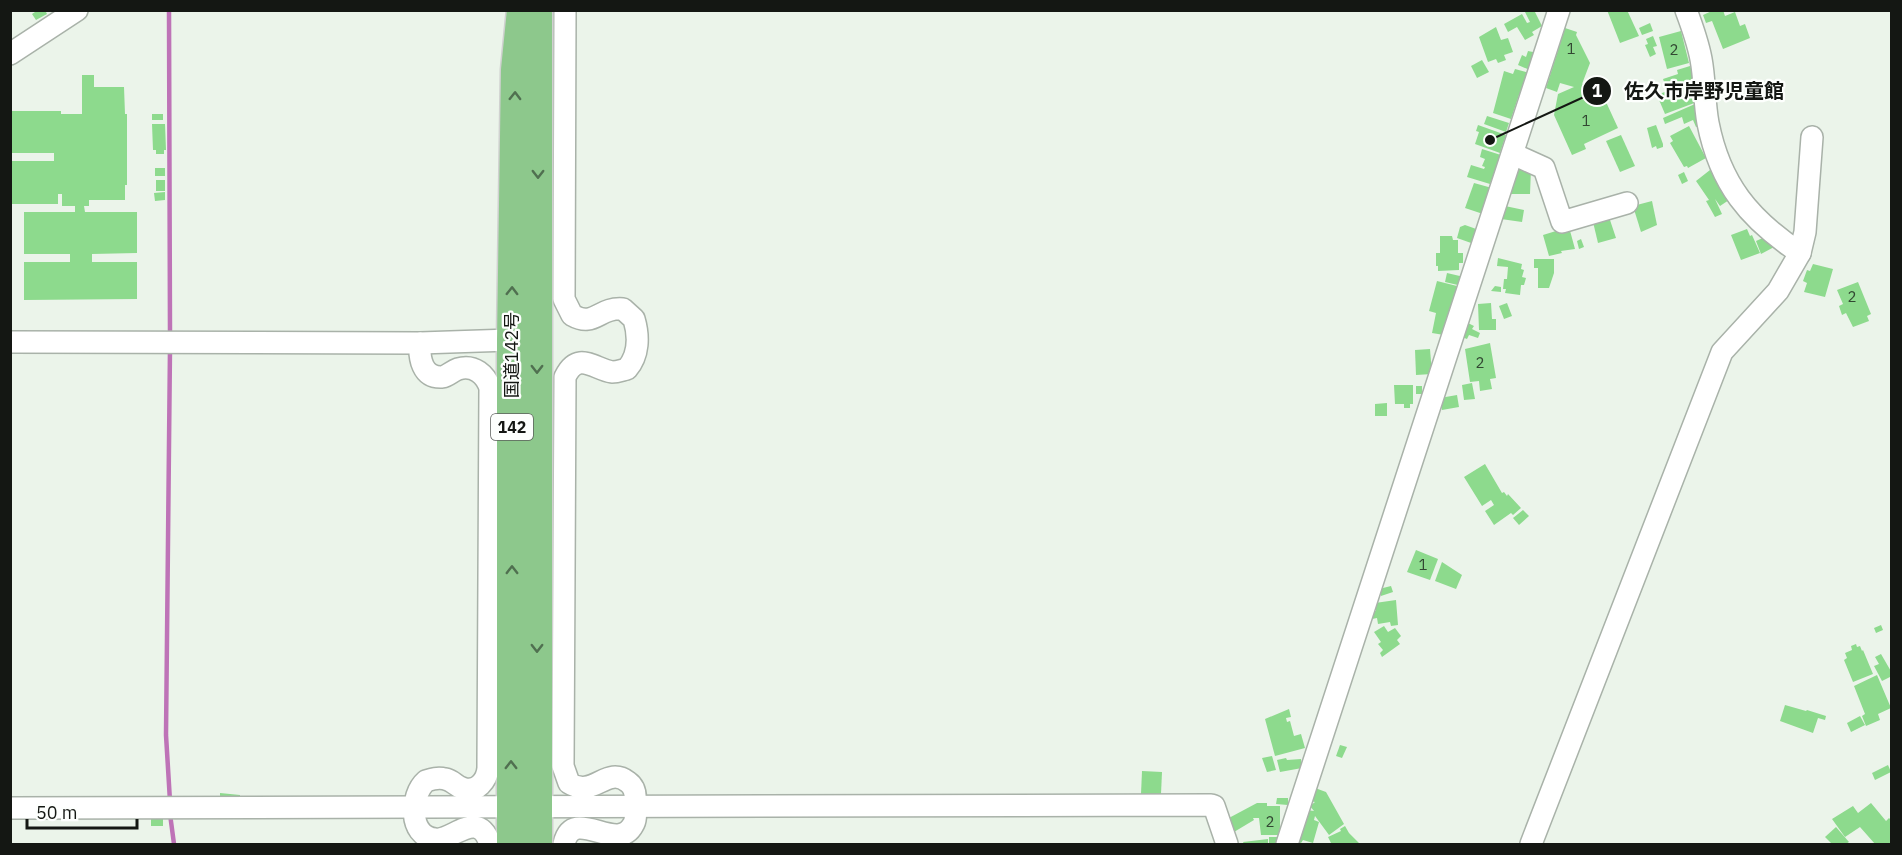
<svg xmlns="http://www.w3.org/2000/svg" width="1902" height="855" font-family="'IBM Plex Sans','Noto Sans JP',sans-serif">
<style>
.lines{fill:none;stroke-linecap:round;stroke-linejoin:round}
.stream{stroke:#be73b7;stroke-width:4.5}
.building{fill:#8dda8d}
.minor-casing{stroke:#a9b2a9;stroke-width:24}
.highway-casing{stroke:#d0d1d0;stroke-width:33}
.minor{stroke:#fff;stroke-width:21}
.highway{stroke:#8dc88c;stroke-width:30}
.oneway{stroke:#507050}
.labels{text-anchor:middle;stroke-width:4.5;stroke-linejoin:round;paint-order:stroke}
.number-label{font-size:15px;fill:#324832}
.shield{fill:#fdfffd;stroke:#5a5d59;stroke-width:1.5}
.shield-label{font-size:16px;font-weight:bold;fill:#141713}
.street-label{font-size:18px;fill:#141713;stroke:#fdfffd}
.leader{fill:none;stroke:#141713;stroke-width:2}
.callout-dot{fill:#141713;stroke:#fdfffd;stroke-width:2}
.mark-label{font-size:18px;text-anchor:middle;font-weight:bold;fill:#fff}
.callout-label{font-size:20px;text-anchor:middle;font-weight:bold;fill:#141713;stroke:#fdfffd;stroke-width:4.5;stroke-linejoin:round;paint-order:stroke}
</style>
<rect width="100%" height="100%" fill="#ebf4ea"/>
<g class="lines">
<g class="stream">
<polyline points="169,10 170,336"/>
<polyline points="170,348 166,735 170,801"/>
<polyline points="170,814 174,844"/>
</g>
</g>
<g class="building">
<polygon points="38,10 45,10 47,14 36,20 32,14"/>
<polygon points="1528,10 1534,10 1542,26 1532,32 1534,35 1525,40 1517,27 1508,32 1504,24 1522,14 1527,23 1530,22 1525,12"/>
<polygon points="1607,10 1627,10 1639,36 1620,43"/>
<polygon points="1714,10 1723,10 1725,16 1735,12 1740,26 1745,24 1750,38 1723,49 1712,21 1706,23 1703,15"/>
<polygon points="1650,23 1653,31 1642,35 1639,28"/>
<polygon points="1496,27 1501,40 1508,38 1513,52 1504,55 1506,60 1498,63 1496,59 1488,62 1479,37"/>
<polygon points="1565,28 1577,32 1576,35 1590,63 1582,84 1595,78 1618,128 1584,144 1586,149 1572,155 1554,115 1558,94 1574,87 1560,83 1557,92 1546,88"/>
<polygon points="1681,31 1689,63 1667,69 1659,37"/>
<polygon points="1653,36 1657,46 1653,47 1656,54 1650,57 1645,45 1648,44 1646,39"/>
<polygon points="1536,46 1540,48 1532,71 1518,65 1522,55 1526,57 1528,51 1533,52"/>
<polygon points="1482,60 1489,72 1477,78 1471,66"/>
<polygon points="1690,66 1695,79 1666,88 1663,79 1678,74 1677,70"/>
<polygon points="1515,69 1530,73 1523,97 1519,95 1511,119 1493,113 1504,71 1513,74"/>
<polygon points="82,75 94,75 94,87 124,87 125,114 127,114 127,185 125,185 125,200 89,200 89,206 84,206 85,212 137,212 137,253 92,254 92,262 137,262 137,299 24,300 24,262 70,262 70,254 24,254 24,212 75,212 75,206 62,206 62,194 58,194 58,204 10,204 10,161 54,161 54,153 10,153 10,111 61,111 61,114 82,114"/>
<polygon points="1690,82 1697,102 1665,114 1657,95"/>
<polygon points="1695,104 1702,125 1696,127 1693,120 1684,124 1682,117 1665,124 1663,118"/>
<rect x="152" y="114" width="11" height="6"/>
<polygon points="1487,116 1509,123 1506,132 1484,124"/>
<polygon points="152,124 165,124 166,150 164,150 164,154 156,154 156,150 153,150"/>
<polygon points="1478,125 1506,135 1500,153 1475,144 1479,132 1476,131"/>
<polygon points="1656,125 1663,144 1663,147 1657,149 1656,146 1652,148 1647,128"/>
<polygon points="1689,126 1706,158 1688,168 1687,166 1684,167 1670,143 1673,141 1670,136"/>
<polygon points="1621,135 1635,166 1620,172 1606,141"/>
<polygon points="1482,149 1504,156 1496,181 1492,179 1490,184 1467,177 1471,165 1484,169 1485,167 1482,166 1485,159 1480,157"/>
<rect x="155" y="168" width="10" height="8"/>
<polygon points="1518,169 1531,169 1530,194 1510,194 1511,186 1514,186 1515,176"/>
<polygon points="1710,170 1729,200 1720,206 1715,199 1722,214 1715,217 1706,201 1709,200 1696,181"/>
<polygon points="1684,172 1688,181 1682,184 1678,175"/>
<rect x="156" y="180" width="9" height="11"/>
<polygon points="1474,183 1492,188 1483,214 1465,208"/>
<polygon points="165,192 165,200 155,201 154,193"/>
<polygon points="1652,201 1657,225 1641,232 1633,206"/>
<polygon points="1505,206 1524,210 1522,222 1501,219"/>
<polygon points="1609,217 1616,238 1598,243 1593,222"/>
<polygon points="1465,225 1479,230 1474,244 1457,238 1460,227"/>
<polygon points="1569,227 1575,249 1561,251 1562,253 1549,256 1543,235"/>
<polygon points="1747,229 1750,236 1752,235 1760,253 1741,260 1731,235"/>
<polygon points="1440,236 1452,236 1453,240 1458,240 1458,253 1463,253 1463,263 1459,263 1459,270 1438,271 1438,266 1436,266 1436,253 1440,253"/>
<polygon points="1765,237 1776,246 1761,254 1756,241"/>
<polygon points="1581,239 1584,247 1579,249 1577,241"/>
<polygon points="1498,258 1522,264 1521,269 1524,270 1522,277 1526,278 1524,285 1521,285 1520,295 1505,293 1506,289 1503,289 1504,279 1507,279 1508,267 1497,266"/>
<polygon points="1534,259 1554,259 1554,273 1549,288 1538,288 1538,268 1534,268"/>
<polygon points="1813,264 1833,269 1825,297 1804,292 1807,283 1803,281 1807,270 1810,271"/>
<polygon points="1447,273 1464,277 1462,286 1445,282"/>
<polygon points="1437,281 1457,286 1447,333 1444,335 1432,333 1436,313 1429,311"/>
<polygon points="1858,282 1871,314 1867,316 1869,321 1853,327 1846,313 1842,315 1839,306 1843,304 1837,290"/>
<polygon points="1495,286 1501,287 1501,292 1491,291"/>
<polygon points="1491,303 1492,319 1496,319 1496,330 1479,330 1478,304"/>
<polygon points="1507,303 1512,316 1504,319 1499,306"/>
<polygon points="1468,323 1474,326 1472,329 1480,333 1478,338 1469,335 1467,339 1462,337"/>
<polygon points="1490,343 1496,378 1490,379 1492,389 1480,391 1479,381 1470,382 1465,349"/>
<polygon points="1430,349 1432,374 1416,375 1415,350"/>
<polygon points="1472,383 1475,399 1464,400 1462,385"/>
<polygon points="1394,385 1413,385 1413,404 1410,404 1410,408 1404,408 1404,404 1395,404"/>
<rect x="1416" y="386" width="6" height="8"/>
<polygon points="1457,395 1459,407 1442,410 1440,398"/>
<polygon points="1387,403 1387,416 1375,416 1375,404"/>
<polygon points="1485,464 1502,493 1504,492 1507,496 1508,494 1521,508 1513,515 1511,513 1494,525 1485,511 1494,505 1491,500 1482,506 1464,477"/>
<polygon points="1523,510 1529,516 1519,525 1513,518"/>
<polygon points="1416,550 1438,559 1430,580 1407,572"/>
<polygon points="1442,562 1462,575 1456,589 1435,581"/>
<polygon points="1391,586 1393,592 1381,596 1379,589"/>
<polygon points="1396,600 1398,625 1391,626 1390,622 1378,624 1377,618 1372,619 1371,611 1376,611 1375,603"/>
<polygon points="1881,625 1883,630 1876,633 1874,628"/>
<polygon points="1384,626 1388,632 1395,628 1401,636 1397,640 1400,644 1382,657 1380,653 1383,650 1378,644 1381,642 1374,632"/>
<polygon points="1856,644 1857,647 1860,646 1862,651 1863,650 1873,674 1853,682 1844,660 1847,658 1845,653 1852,650 1851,646"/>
<polygon points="1881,654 1892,673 1892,676 1882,681 1874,666 1879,664 1875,657"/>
<polygon points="1877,675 1891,708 1878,714 1880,720 1866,726 1862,716 1865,714 1854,686"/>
<polygon points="1785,705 1806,711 1807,710 1826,716 1825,720 1818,718 1813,733 1780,721"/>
<polygon points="1289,709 1291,717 1286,718 1287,722 1290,721 1294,736 1301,734 1305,748 1275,756 1265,719"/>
<polygon points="1860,716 1865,725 1851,732 1847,723"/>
<polygon points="1340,745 1347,747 1342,758 1336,756"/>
<polygon points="1272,756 1276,770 1267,772 1262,758"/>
<polygon points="1286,758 1287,760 1301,759 1302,768 1280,772 1277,760"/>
<polygon points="1888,765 1891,772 1875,780 1872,773"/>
<polygon points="1142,771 1162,772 1161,794 1141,794"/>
<polygon points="1315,788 1326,792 1344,824 1329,835 1315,816 1314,820 1319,822 1313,843 1303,840 1301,843 1298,842 1307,810 1314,811 1310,806 1315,802 1310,801"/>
<polygon points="220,793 240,795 240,803 220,802"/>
<polygon points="1277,798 1288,798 1288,805 1276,804"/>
<polygon points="1257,803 1267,803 1267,806 1280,806 1280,835 1261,835 1259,818 1253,818 1254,820 1234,832 1227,819"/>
<polygon points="1871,803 1886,821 1889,818 1892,821 1890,838 1892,843 1889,844 1875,844 1860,827 1845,837 1832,819 1853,806 1858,813"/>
<rect x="151" y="818" width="12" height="8"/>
<polygon points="1345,826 1349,833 1360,844 1331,843 1328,837 1341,831 1340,829"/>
<polygon points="1836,827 1849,842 1846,844 1832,844 1825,837"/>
<polygon points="1269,837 1279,837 1276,844 1269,843"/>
<polygon points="1268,839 1268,844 1244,844 1243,842"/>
</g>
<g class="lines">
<defs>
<g id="minor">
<path d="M1686,10C1692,26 1698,43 1701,59C1705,80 1704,102 1708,123C1720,184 1749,219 1800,253"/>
<polyline points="10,54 77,10"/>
<polyline points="1513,154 1544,168 1562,222 1627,203"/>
<polyline points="10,342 420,343 512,340"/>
<path d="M420,343C419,358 422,378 442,377C448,376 452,371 458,369C474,364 486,375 490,388L488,768C487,780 477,794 462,788C456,786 452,780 445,779C438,777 432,779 426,781C410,795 408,836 435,839C452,842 478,807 490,844"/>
<polyline points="10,808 1211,805 1214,806 1227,844"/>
<path d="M564,844C573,804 617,855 633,825C637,819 635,810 635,803C636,795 635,787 628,782C606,765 594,799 569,783L563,766L565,377C578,350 594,369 612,372C618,372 622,370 627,369C639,355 639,336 634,319L623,309C598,307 595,328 572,315L564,299L565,10"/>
<polyline points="1287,844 1559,10"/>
<polyline points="1531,844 1722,352 1778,291 1800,253 1805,232 1812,137"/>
</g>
<g id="highway">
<polyline points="512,844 512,340 516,70 522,10"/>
<polyline points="537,844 537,13"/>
</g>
</defs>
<use href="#minor" class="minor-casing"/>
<use href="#highway" class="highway-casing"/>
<use href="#minor" class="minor"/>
<use href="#highway" class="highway"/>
</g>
<defs><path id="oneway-chevron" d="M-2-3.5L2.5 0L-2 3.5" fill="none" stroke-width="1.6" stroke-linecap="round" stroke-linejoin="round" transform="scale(1.5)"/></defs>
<g class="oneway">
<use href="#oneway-chevron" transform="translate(515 96) rotate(-89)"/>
<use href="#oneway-chevron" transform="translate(538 174) rotate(90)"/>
<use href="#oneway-chevron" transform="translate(512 291) rotate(-89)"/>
<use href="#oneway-chevron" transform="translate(537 369) rotate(90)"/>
<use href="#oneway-chevron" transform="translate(512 570) rotate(-90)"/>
<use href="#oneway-chevron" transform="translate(537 648) rotate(90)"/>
<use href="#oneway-chevron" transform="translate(511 765) rotate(-90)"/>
</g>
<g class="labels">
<g class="number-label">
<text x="1571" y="54">1</text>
<text x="1674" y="55">2</text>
<text x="1586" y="126">1</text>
<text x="1852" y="302">2</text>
<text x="1480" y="368">2</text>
<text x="1423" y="570">1</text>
<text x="1270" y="827">2</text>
</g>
<rect class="shield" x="491" y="414" width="42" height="26" rx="4.5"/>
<g class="shield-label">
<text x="512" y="433">142</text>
</g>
<g class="street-label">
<text transform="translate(512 355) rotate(-90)" y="6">国道142号</text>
</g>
</g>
<path class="leader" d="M1490 140L1597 91"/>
<g class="callout-dot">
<circle cx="1490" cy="140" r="6"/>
<circle cx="1597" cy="91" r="15"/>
</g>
<g class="mark-label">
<text x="1597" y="97">1</text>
</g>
<g class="callout-label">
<text x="1704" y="98">佐久市岸野児童館</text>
</g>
<rect width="1902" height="855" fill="none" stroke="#141713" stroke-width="24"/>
<path d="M27 819v9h110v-9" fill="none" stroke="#141713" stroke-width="3"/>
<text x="36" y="819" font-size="18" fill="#141713" stroke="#fdfffd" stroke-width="4.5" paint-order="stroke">50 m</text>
</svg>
